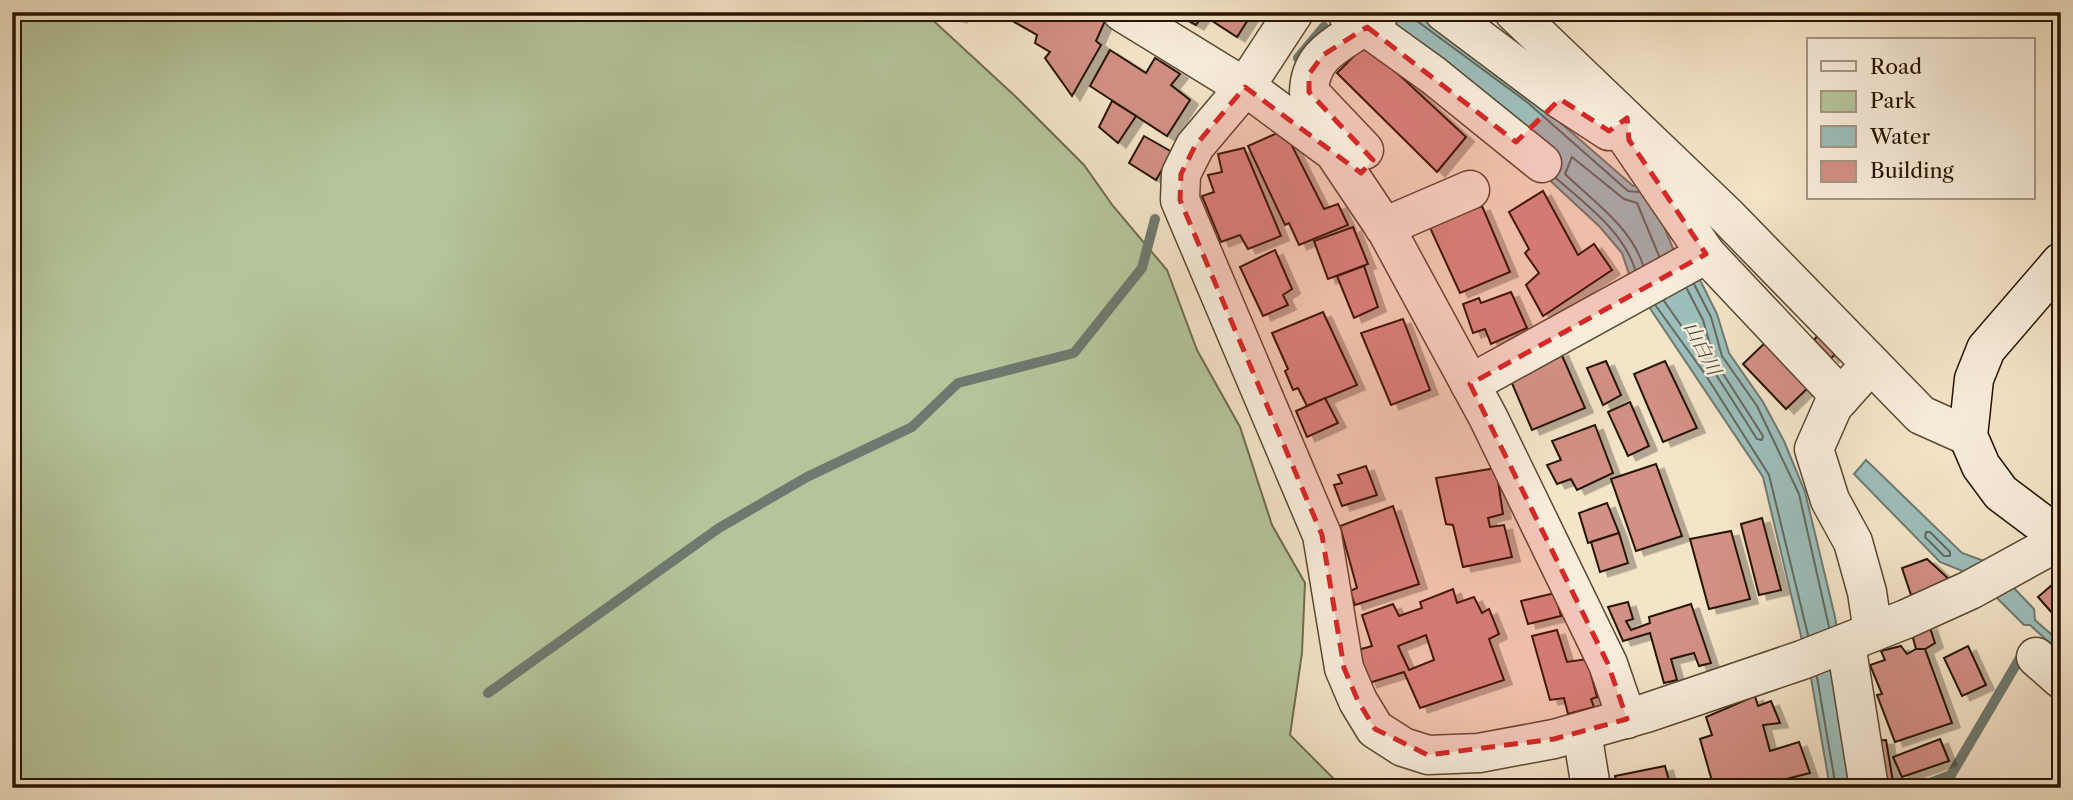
<svg xmlns="http://www.w3.org/2000/svg" width="2073" height="800" font-family="'Libre Caslon Text','Noto Serif JP',serif">
<style>
.green{fill:#b5c59b;stroke:#6e6c4e;stroke-width:2}
.water{fill:#9dbebb;stroke:#6e7a70;stroke-width:2}
.lines{fill:none;stroke-linecap:round;stroke-linejoin:round}
.shore{stroke:#62695e;stroke-width:2}
.stream{stroke:#6e7a70;stroke-width:10}
.building{fill:#d39086;stroke:#281400;stroke-width:2;fill-rule:evenodd;filter:url(#shadow)}
.street-casing{stroke:#5b4832;stroke-width:41}
.secondary-casing{stroke:#281400;stroke-width:41}
.street{stroke:#f8eddb;stroke-width:38}
.secondary{stroke:#f8eddb;stroke-width:38}
.marked{fill:#d62828;fill-opacity:0.2;stroke:#d62828;stroke-width:5;stroke-dasharray:14 9;stroke-linejoin:round}
.labels{text-anchor:middle;stroke-width:5;stroke-linejoin:round;paint-order:stroke}
.water-label{font-size:19px;font-style:italic;fill:#515041;stroke:#f8eddb}
</style>
<defs>
<filter id="shadow"><feDropShadow dx="8" dy="4.5" stdDeviation="0" flood-color="#0004"/></filter>
</defs>
<rect width="100%" height="100%" fill="#f4e4c8"/>
<filter id="stains"><feTurbulence type="fractalNoise" baseFrequency=".00286" numOctaves="4"/><feColorMatrix values="0 0 0 0 .2 0 0 0 0 .09 0 0 0 0 .02 0 0 0 .5 -.17"/></filter>
<radialGradient id="worn" r=".72"><stop offset=".6" stop-color="#630" stop-opacity="0"/><stop offset="1" stop-color="#630" stop-opacity=".3"/></radialGradient>
<polygon class="green" points="12,12 924,12 1015,96 1084,165 1113,206 1167,270 1197,350 1240,427 1272,525 1305,583 1302,653 1290,735 1343,788 12,788"/>
<g class="water">
<polygon points="1369,12 1417,12 1531,97 1633,186 1646,182 1676,256 1697,274 1717,314 1729,353 1763,402 1784,441 1805,492 1835,617 1862,788 1830,788 1811,678 1763,477 1631,280 1622,253 1600,227"/>
<polygon points="1866,460 1962,553 1990,563 2034,609 2035,620 2061,643 2061,653 2030,625 2024,625 1975,576 1940,562 1854,474"/>
</g>
<g class="lines">
<g class="shore">
<polyline points="1414,12 1417,21 1527,102 1628,191 1638,192"/>
<path d="M1556,178C1586,205 1622,230 1635,269"/>
<path d="M1643,265C1630,226 1594,202 1565,174L1572,157L1624,199L1637,203L1659,256"/>
<polyline points="1694,284 1711,317 1722,356 1757,406 1799,494 1829,627"/>
<polyline points="1664,301 1709,365 1714,366 1715,362 1703,320 1687,289"/>
<polyline points="1656,306 1705,374 1769,475 1808,635"/>
<polygon points="1716,368 1720,369 1763,436 1762,440 1757,439 1715,373"/>
<polygon points="1926,532 1930,532 1950,552 1950,556 1944,556 1925,537"/>
<polyline points="1817,677 1836,788"/>
</g>
<g class="stream">
<polyline points="1298,58 1324,27"/>
<polyline points="488,693 719,528 807,477 912,427 958,383 1074,353 1142,268 1155,219"/>
<polyline points="1917,788 1951,775 2020,658"/>
</g>
</g>
<g class="building">
<polygon points="939,12 961,12 959,18"/>
<polygon points="997,12 1089,12 1105,21 1096,41 1101,45 1072,96 1045,58 1050,52 1035,43 1037,35"/>
<polygon points="1172,12 1253,12 1237,37 1203,15 1196,25"/>
<polygon points="1366,44 1466,137 1437,172 1337,73"/>
<polygon points="1110,50 1146,73 1155,58 1180,74 1171,85 1190,100 1167,136 1090,86"/>
<polygon points="1112,101 1136,116 1118,143 1099,127"/>
<polygon points="1284,130 1324,209 1338,204 1348,225 1299,245 1289,223 1285,225 1248,146"/>
<polygon points="1144,136 1172,152 1156,180 1129,163"/>
<polygon points="1244,148 1281,236 1248,249 1240,235 1221,242 1202,196 1214,192 1208,175 1222,172 1218,154"/>
<polygon points="1543,191 1578,255 1594,244 1612,270 1543,316 1526,285 1539,273 1525,253 1529,249 1509,212"/>
<polygon points="1482,206 1510,272 1460,293 1426,219 1463,213"/>
<polygon points="1353,227 1368,264 1328,279 1314,241"/>
<polygon points="1275,250 1292,289 1283,295 1288,305 1263,316 1240,267"/>
<polygon points="1364,266 1378,307 1354,318 1337,276"/>
<polygon points="1511,292 1527,328 1491,344 1485,329 1473,333 1463,304 1479,298 1481,303"/>
<polygon points="1323,312 1357,385 1307,406 1298,388 1293,390 1285,371 1288,369 1272,333"/>
<polygon points="1403,319 1430,390 1391,405 1361,333"/>
<polygon points="1819,334 1837,353 1831,358 1814,340"/>
<polygon points="1769,339 1812,384 1786,409 1743,364"/>
<polygon points="1560,351 1585,408 1532,430 1508,374"/>
<polygon points="1606,361 1621,395 1603,405 1587,368"/>
<polygon points="1665,361 1697,428 1663,442 1634,374"/>
<polygon points="1325,398 1338,423 1307,437 1296,411"/>
<polygon points="1630,402 1649,446 1628,456 1608,412"/>
<polygon points="1595,425 1613,473 1577,490 1571,479 1557,484 1547,465 1561,460 1552,441"/>
<polygon points="1656,464 1682,536 1636,551 1611,479"/>
<polygon points="1366,466 1377,495 1342,506 1334,485 1342,483 1338,475"/>
<polygon points="1496,468 1503,514 1488,518 1490,527 1504,525 1512,557 1463,567 1453,525 1446,524 1436,478"/>
<polygon points="1607,503 1619,533 1588,543 1579,513"/>
<polygon points="1393,506 1419,584 1355,605 1350,591 1357,588 1340,526"/>
<polygon points="1762,518 1781,590 1759,595 1741,524"/>
<polygon points="1731,531 1750,599 1709,609 1690,539"/>
<polygon points="1619,533 1628,563 1600,572 1591,542"/>
<polygon points="1927,559 1951,581 1911,595 1902,568"/>
<polygon points="2061,577 2061,623 2038,597"/>
<path d="M1453,589L1457,603L1474,597L1482,613L1489,609L1499,634L1489,639L1504,680L1420,708L1404,672L1369,683L1358,650L1372,646L1362,615L1393,604L1399,616L1422,608L1420,602ZM1426,635L1434,660L1409,670L1398,646Z"/>
<polygon points="1555,593 1561,616 1528,624 1521,601"/>
<polygon points="1628,602 1633,619 1626,621 1631,630 1650,623 1649,617 1691,604 1711,663 1699,666 1694,653 1671,659 1677,680 1664,683 1650,633 1623,641 1608,607"/>
<polygon points="1929,625 1935,643 1925,649 1916,649 1911,631"/>
<polygon points="1557,630 1567,662 1587,659 1597,697 1591,699 1594,707 1568,714 1564,698 1550,700 1532,636"/>
<polygon points="1901,646 1907,654 1916,649 1925,649 1952,723 1895,742 1877,695 1882,694 1870,665 1885,660 1881,651"/>
<polygon points="1968,646 1986,685 1962,696 1944,658"/>
<polygon points="1755,696 1758,706 1771,701 1780,723 1763,725 1770,751 1799,742 1810,773 1750,788 1714,788 1700,739 1712,735 1706,717"/>
<polygon points="1940,739 1949,761 1902,777 1893,757"/>
<polygon points="1886,740 1893,782 1878,783 1870,741"/>
<polygon points="1665,766 1671,788 1618,788 1615,776"/>
</g>
<g class="lines">
<defs>
<g id="street">
<polyline points="1122,12 1257,95 1334,152 1387,231 1488,417 1608,664 1627,719"/>
<polyline points="1294,12 1245,87 1195,146 1181,174 1180,200 1322,535 1344,668 1358,701 1375,729 1403,747 1428,755 1479,753 1554,739 1646,713 1802,660 1906,619 1970,590 2061,540"/>
<polyline points="1444,12 1560,99 1609,131 1625,119"/>
<polyline points="1514,12 1727,216 1921,415 1968,436"/>
<polyline points="1347,13 1433,75 1542,163"/>
<polyline points="1629,141 1706,254"/>
<path d="M1364,150L1309,92C1310,45 1354,41 1380,12"/>
<polyline points="1384,227 1470,190"/>
<polyline points="1858,378 1833,406 1814,449 1830,500 1853,542 1867,592 1873,632"/>
<polyline points="1470,384 1706,254 1841,397"/>
<polyline points="1846,644 1869,788"/>
<polyline points="2036,657 2061,679"/>
<polyline points="1582,732 1591,788"/>
</g>
<polyline id="secondary" points="2061,262 1986,349 1974,379 1968,436 1981,466 2001,493 2061,538"/>
</defs>
<use href="#street" class="street-casing"/>
<use href="#secondary" class="secondary-casing"/>
<use href="#street" class="street"/>
<use href="#secondary" class="secondary"/>
</g>
<path class="marked" d="M1367,27L1516,142L1560,99L1609,131L1627,118L1629,140L1706,254L1470,384L1608,664L1627,719L1554,739L1428,755L1375,729L1358,701L1344,668L1322,535L1180,200L1181,174L1195,146L1245,87L1361,173L1373,160L1309,92V74L1323,55Z"/>
<g class="labels">
<g class="water-label">
<text transform="translate(1703 348) rotate(63)" y="7">山白川</text>
</g>
</g>
<rect width="2073" height="800" fill="none" stroke="#f4e4c8" stroke-width="42"/>
<rect x="14" y="14" width="2045" height="772" fill="none" stroke="#281400" stroke-width="3.5"/>
<rect x="21" y="21" width="2031" height="758" fill="none" stroke="#281400" stroke-width="2"/>
<rect x="1807" y="38" width="228" height="161" fill="#f8eddb" stroke="#a59683" stroke-width="2"/>
<rect x="1821" y="61" width="35" height="10" fill="#f8eddb" stroke="#a59683" stroke-width="2"/>
<text x="1870" y="74" font-size="21" fill="#281400">Road</text>
<rect x="1821" y="91" width="35" height="21" fill="#b5c59b" stroke="#a59683" stroke-width="2"/>
<text x="1870" y="108" font-size="21" fill="#281400">Park</text>
<rect x="1821" y="126" width="35" height="21" fill="#9dbebb" stroke="#a59683" stroke-width="2"/>
<text x="1870" y="144" font-size="21" fill="#281400">Water</text>
<rect x="1821" y="161" width="35" height="21" fill="#d39086" stroke="#a59683" stroke-width="2"/>
<text x="1870" y="178" font-size="21" fill="#281400">Building</text>
<rect width="100%" height="100%" filter="url(#stains)"/>
<rect width="100%" height="100%" fill="url(#worn)"/>
</svg>
